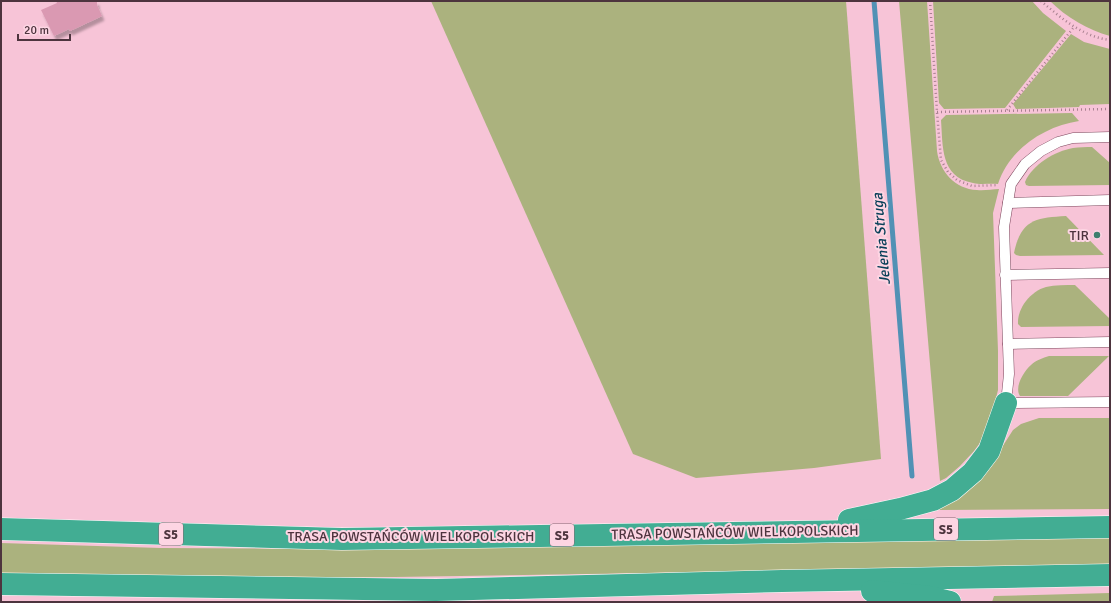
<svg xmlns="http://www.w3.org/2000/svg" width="1111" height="603" font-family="Signika,sans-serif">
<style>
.green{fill:#abb27e}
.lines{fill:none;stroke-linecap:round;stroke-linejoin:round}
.stream{stroke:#5191b5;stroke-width:5}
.building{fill:#da99b2;filter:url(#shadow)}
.service-casing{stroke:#7e485e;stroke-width:11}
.motorway-casing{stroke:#fff;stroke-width:23}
.path{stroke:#a88190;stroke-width:2.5;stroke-dasharray:1 3;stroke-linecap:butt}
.service{stroke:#fff;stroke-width:10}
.motorway{stroke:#42ad93;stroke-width:22}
.poi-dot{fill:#3e7f6e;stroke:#fdd5e3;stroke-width:1.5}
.labels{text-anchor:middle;stroke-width:4;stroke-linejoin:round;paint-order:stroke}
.shield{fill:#fdd5e3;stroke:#826470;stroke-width:1}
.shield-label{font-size:13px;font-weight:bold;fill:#4d343e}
.poi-label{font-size:14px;fill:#4d343e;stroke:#fdd5e3;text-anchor:end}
.street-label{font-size:14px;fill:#4d343e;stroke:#fdd5e3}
.water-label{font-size:15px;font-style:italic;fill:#094059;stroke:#fdd5e3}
</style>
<defs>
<filter id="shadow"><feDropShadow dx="2.5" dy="4.5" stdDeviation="1" flood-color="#0004"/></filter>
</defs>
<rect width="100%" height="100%" fill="#f7c4d7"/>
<g class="green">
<polygon points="431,1 846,1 881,459 814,468 696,478 633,454"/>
<path d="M899,1H927L937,151C940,172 955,189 977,190C984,191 992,189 999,189L993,213L998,351V390L994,406L982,440L974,451L960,466L946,478L940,481Z"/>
<polygon points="933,1 1032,1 1043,13 1066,31 1005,108 944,109 939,103"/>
<path d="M1050,1H1110V36C1088,30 1066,17 1050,1Z"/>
<polygon points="1071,34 1084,42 1110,49 1110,104 1080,105 1079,107 1016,109 1013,104"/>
<path d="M1072,113L1079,121C1045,126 1009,149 998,184C990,183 981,185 973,183C940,177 943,146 941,120L946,115Z"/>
<path d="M1092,147L1110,163V185L1029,186L1026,185L1025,182C1032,165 1055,151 1073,148C1079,147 1086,147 1092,147Z"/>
<path d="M1066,216L1104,255L1020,256L1016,255L1014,253C1021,219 1036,218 1066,216Z"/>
<path d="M1075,285L1110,319V326L1021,327L1018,324C1017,308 1031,291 1046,287C1055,285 1066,285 1075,285Z"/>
<path d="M1049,356H1109L1068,396H1020C1014,387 1024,371 1031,365C1036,360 1043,358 1049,356Z"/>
<polygon points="1039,418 1110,418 1110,509 937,510 945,505 997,455 1013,430 1021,424"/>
<polygon points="1110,537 1110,566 328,578 1,573 1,543 161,548 333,549"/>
<polygon points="1110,593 1110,602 992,602 994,596"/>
</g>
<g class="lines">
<polyline class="stream" points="874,1 912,476"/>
</g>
<polygon class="building" points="56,1 97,1 97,5 102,16 70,31 69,29 54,36 41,10 57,3"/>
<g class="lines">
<defs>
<g id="service">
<polyline points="1110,137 1073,138 1058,142 1041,151 1025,164 1011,184 1004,227 1009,374 1006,403 1110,402"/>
<polyline points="1008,203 1110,200"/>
<polyline points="1005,275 1110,273"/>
<polyline points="1008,344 1110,342"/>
</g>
<g id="motorway">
<polyline points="849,520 900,509 933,500 952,490 973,472 989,451 1006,403"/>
<polyline points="1,529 342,539 1110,527"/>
<polyline points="1,584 436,590 782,581 1110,575"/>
<polyline points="872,591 929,597 950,602"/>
</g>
</defs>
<use href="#service" class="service-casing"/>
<use href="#motorway" class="motorway-casing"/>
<g class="path">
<polyline points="930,1 937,112 941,160 948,172 957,180 972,186 998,185"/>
<path d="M1041,1C1061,18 1083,37 1110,40"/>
<polyline points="1007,110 1074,27"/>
<polyline points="937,112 1110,109"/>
</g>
<use href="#service" class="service"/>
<use href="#motorway" class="motorway"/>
</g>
<circle class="poi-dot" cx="1097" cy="235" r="4"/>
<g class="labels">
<g class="shield">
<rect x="934" y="518" width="24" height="22" rx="3"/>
<rect x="159" y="523" width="24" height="22" rx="3"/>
<rect x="550" y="524" width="24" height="22" rx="3"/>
</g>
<g class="shield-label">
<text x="946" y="534">S5</text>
<text x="171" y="539">S5</text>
<text x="562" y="540">S5</text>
</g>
<g class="poi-label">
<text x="1089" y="240">TIR</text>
</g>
<g class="street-label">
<text transform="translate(735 532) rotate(-1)" y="5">TRASA POWSTAŃCÓW WIELKOPOLSKICH</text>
<text x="411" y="541">TRASA POWSTAŃCÓW WIELKOPOLSKICH</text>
</g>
<g class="water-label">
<text transform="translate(881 239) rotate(-95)" y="5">Jelenia Struga</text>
</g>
</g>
<rect width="1111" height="603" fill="none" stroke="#4d343e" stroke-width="4"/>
<path d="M18 34v6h52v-6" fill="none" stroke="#4d343e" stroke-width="2"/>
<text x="24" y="34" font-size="12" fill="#4d343e" stroke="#fdd5e3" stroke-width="3" paint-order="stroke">20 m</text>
</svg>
